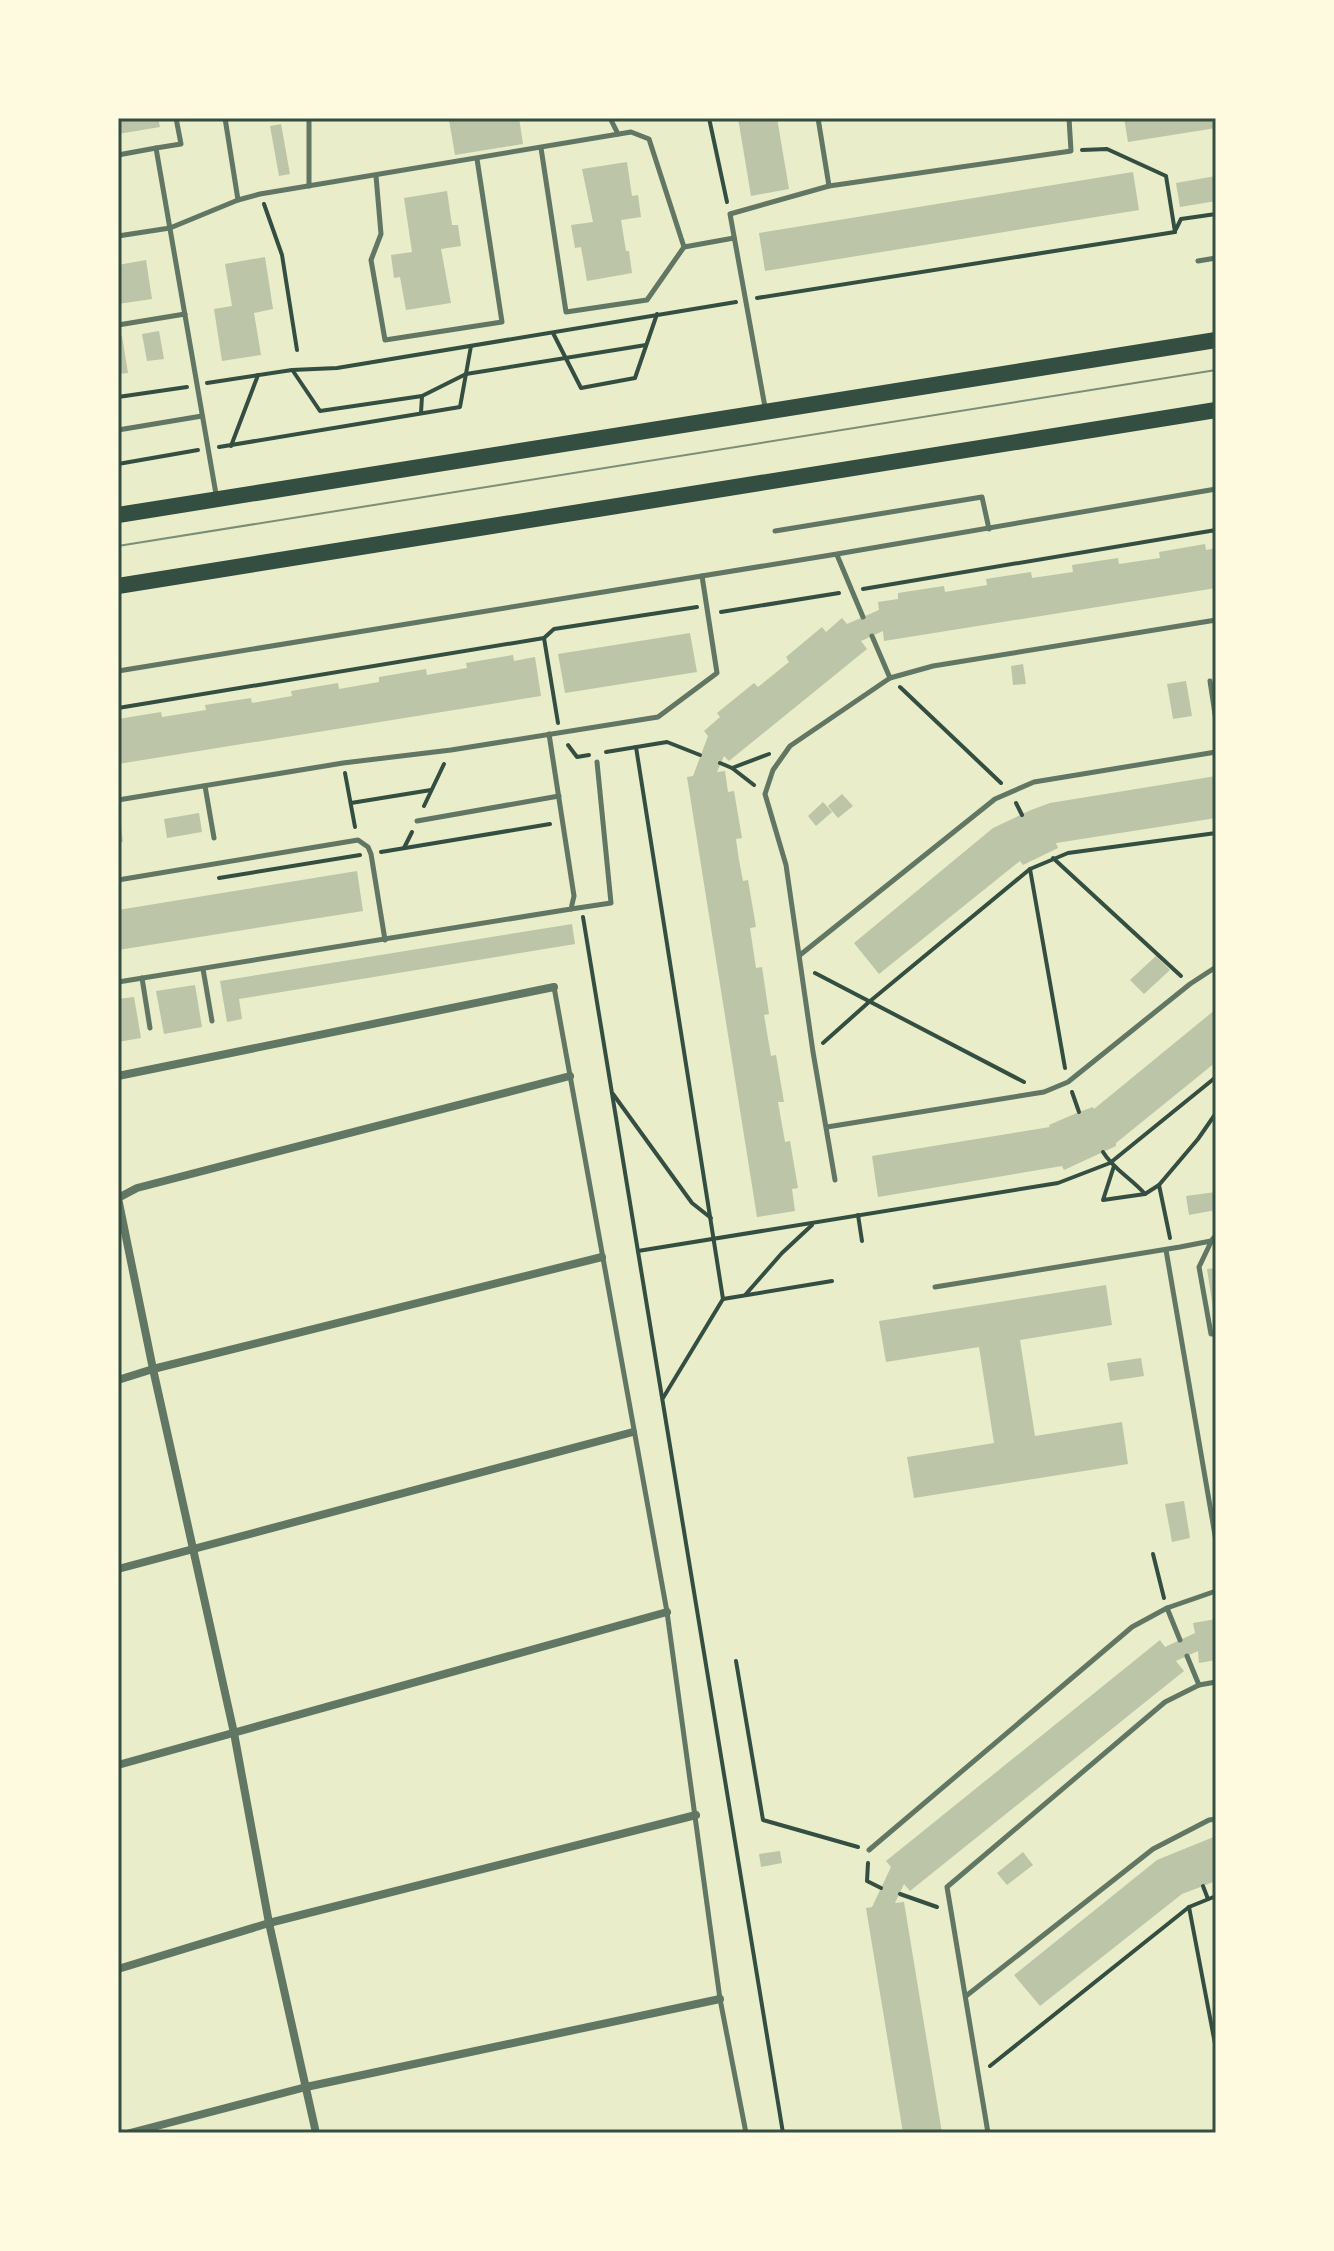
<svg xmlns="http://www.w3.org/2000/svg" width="1334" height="2251" font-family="'Open Sans',sans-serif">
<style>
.building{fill:#bcc5a7}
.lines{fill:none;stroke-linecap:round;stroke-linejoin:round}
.path{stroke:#344e41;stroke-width:4}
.service{stroke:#617663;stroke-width:5}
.minor{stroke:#617663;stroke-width:8}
.primary{stroke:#344e41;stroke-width:16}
.tram{stroke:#7c8e77;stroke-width:2}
.neatline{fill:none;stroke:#344e41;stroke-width:3}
</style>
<rect width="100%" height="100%" fill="#e9edc9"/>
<g class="building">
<polygon points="118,118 158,118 160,127 118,134"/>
<polygon points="458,118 519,118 523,144 455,155 449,120"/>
<polygon points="738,118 777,118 789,189 751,196"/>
<polygon points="1124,118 1216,118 1216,128 1128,142"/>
<polygon points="281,124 290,174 279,176 270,126"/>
<polygon points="627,162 632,196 638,195 641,217 621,220 626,251 629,251 632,273 587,281 581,247 575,248 571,225 593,222 582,169"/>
<polygon points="1133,172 1139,210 765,271 759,233"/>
<polygon points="1216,176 1216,201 1180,207 1176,183"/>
<polygon points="447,191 452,225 458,225 461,246 441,249 451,303 406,310 400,277 394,278 391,255 412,252 404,198"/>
<polygon points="265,257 273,309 254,313 261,355 222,361 214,309 232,306 225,264"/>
<polygon points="146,260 152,299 118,304 118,265"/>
<polygon points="159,331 164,359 147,361 142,334"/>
<polygon points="118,336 122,336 128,373 118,374"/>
<polygon points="1205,544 1206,550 1216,548 1216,588 884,641 883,631 861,641 867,649 729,761 724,756 717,772 725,771 728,792 734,791 742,838 736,839 739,860 743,881 748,880 756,927 750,928 756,968 762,967 769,1014 764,1015 771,1056 776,1055 784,1102 778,1102 785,1142 790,1141 798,1188 792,1189 795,1211 757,1217 687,777 693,776 708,736 704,731 720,717 717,713 754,683 758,687 789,662 786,657 822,627 826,632 842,618 847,624 879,610 878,602 898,599 898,593 944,586 945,592 987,585 986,579 1031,572 1032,578 1073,572 1072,565 1118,558 1119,564 1160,558 1159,552"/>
<polygon points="690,633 697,672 565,693 558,654"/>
<polygon points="513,655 514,661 535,657 541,696 118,764 118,719 161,712 162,717 206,710 205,705 251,698 252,703 292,696 291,691 338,683 339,689 379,682 379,677 426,669 427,675 467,668 466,663"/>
<polygon points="1023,664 1026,684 1013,685 1011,666"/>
<polygon points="1186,681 1192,716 1173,719 1167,684"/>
<polygon points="1216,776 1216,818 1056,843 1058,848 1023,865 1020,861 879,974 854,943 993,828 1031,810 1050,803"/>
<polygon points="842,794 853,806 838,818 828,806"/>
<polygon points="823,802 832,812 816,826 808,816"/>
<polygon points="199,813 202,832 167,838 164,819"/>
<polygon points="118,819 120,819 123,842 118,843"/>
<polygon points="357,871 363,911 118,950 118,910"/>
<polygon points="572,924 575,944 239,999 242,1019 227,1022 220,981"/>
<polygon points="1156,956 1170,970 1144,994 1130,980"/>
<polygon points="195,985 202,1027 164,1034 156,991"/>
<polygon points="134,997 141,1038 118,1042 118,999"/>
<polygon points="1216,1009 1216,1062 1116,1143 1116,1146 1064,1170 1062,1166 878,1197 872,1156 1050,1127 1049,1125 1079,1112 1093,1107 1094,1109"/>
<polygon points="1216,1192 1216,1210 1189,1215 1186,1196"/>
<polygon points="1216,1268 1216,1315 1214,1315 1207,1269"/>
<polygon points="1106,1285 1112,1325 1020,1340 1035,1436 1122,1422 1128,1464 914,1498 907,1457 994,1443 979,1347 886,1362 879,1321"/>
<polygon points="1141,1358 1144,1376 1110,1381 1107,1363"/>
<polygon points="1184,1501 1190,1538 1172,1542 1165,1504"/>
<polygon points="1216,1619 1216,1660 1199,1663 1198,1651 1176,1661 1184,1671 910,1891 904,1884 895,1903 904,1902 942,2133 903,2133 866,1908 872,1907 891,1867 886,1861 1160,1640 1165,1647 1195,1633 1193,1623"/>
<polygon points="1216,1836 1216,1881 1182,1894 1040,2006 1014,1975 1157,1860"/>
<polygon points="780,1851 782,1863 761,1867 759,1854"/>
<polygon points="1023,1852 1033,1865 1007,1885 997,1873"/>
</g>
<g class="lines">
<g class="path">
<polyline points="709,118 727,202"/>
<polyline points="1082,150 1107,149 1166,176 1175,232"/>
<polyline points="264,204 282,255 297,350"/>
<polyline points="1176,229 1181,219 1216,214"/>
<polyline points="757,298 1175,232"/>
<polyline points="553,333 581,388 635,378 657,314"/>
<polyline points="293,371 320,411 422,396 466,374 646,345"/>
<polyline points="207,383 292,370 337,368 736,302"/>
<polyline points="118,397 187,387"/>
<polyline points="421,413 422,396"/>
<polyline points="231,446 258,375"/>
<polyline points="219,447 460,407 471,346"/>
<polyline points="118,464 198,450"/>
<polyline points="863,589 1216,530"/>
<polyline points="721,612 839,593"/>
<polyline points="544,638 558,723"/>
<polyline points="900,687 1001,783"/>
<polyline points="118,708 544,638 554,629 697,607"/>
<polyline points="568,745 577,757 589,755"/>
<polyline points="636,747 723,1299 832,1281"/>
<polyline points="606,752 667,742 700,755"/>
<polyline points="720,763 732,768"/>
<polyline points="345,773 355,827"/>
<polyline points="754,785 732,768 769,754"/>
<polyline points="351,803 431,790"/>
<polyline points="1016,803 1022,815"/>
<polyline points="424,806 444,764"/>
<polyline points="404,848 412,832"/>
<polyline points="381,852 550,824"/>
<polyline points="1053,858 1181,976"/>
<polyline points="1030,869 1065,1068"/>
<polyline points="219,878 360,855"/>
<polyline points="583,917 783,2133"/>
<polyline points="815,973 1024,1082"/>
<polyline points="823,1043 869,1002 1030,869 1068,853 1216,833"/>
<polyline points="1072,1092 1079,1112"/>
<polyline points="613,1094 692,1203 711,1218"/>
<path d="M1103,1152C1113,1169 1132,1179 1145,1194L1159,1185L1170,1238"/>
<polyline points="1114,1166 1103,1200 1145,1194"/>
<polyline points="1159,1185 1198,1139 1216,1113"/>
<polyline points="858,1215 862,1241"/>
<polyline points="638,1251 1058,1183 1110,1163 1216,1077"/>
<polyline points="746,1294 782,1253 812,1225"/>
<polyline points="663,1398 723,1299"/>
<polyline points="1153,1554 1164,1598"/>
<polyline points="736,1661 763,1820 858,1847"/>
<polyline points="868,1863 867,1881 881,1888"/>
<polyline points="1203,1886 1208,1899"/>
<polyline points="900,1894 937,1907"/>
<polyline points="1189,1907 1216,2049"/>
<polyline points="990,2066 1189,1907 1216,1896"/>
</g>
<g class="service">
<polyline points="176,118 181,144 156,148 216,494"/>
<polyline points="225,118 238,200"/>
<polyline points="309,118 309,186"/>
<polyline points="610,118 618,134"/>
<polyline points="818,118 829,186"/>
<polyline points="541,148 566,312 647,300 684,247"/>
<polyline points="118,155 156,148"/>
<polyline points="376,176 381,234 371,260 385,340 502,322 477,159"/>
<polyline points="118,236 170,228 238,200 260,194 631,132 649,139 684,247 734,238"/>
<polyline points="1198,261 1216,258"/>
<polyline points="118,325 185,314"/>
<polyline points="765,407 730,214 829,186 1071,151 1069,118"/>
<polyline points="118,430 202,416"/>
<polyline points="775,531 982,497 989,529"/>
<polyline points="837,555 863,617"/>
<polyline points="872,636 890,678"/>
<polyline points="118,671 837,554 1216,489"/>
<polyline points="1210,681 1216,721"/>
<polyline points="205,786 214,838"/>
<polyline points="118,800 343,763 451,750 658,717 717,673 702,576"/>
<polyline points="417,821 559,796"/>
<polyline points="118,880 358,840 368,847 371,854 385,940"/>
<polyline points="571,909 611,903 597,762"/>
<polyline points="800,955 995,799 1034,782 1216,752"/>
<polyline points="203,969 212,1021"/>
<polyline points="142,978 150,1028"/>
<polyline points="118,982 571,909 574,896 549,734"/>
<polyline points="554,987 667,1612 720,1999 746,2133"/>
<polyline points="827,1127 1044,1092 1068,1082 1190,984 1216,967"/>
<polyline points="835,1180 813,1052 786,865 765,794 773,770 790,746 890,678 933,666 1216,620"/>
<polyline points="1211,1242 1199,1267 1211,1334 1216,1334"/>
<polyline points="1166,1250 1216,1541"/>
<polyline points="935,1287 1180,1247 1211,1241 1216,1235"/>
<polyline points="1167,1608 1180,1640"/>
<polyline points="1187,1656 1199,1685"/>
<polyline points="869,1850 1132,1627 1167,1608 1216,1591"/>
<polyline points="966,1996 1153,1849 1209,1820 1216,1819"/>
<polyline points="988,2133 947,1887 1165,1702 1199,1685 1216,1682"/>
<polyline points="1210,2133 1216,2131"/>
</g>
<g class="minor">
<polyline points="118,1076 554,987"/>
<polyline points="118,1198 153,1369 234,1733 269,1923 316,2133"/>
<polyline points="118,1198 137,1188 570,1076"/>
<polyline points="118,1380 153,1369 602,1257"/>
<polyline points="118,1569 633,1432"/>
<polyline points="118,1765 667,1612"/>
<polyline points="118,1969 269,1923 696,1815"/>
<polyline points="130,2133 306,2087 720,1999"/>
</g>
<g class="primary">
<polyline points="118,515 1216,340"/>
<polyline points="118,586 1216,410"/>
</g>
<polyline class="tram" points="118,546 1216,370"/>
</g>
<rect width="1334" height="2251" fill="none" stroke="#fefae0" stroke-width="240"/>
<rect x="120" y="120" width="1094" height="2011" class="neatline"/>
</svg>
